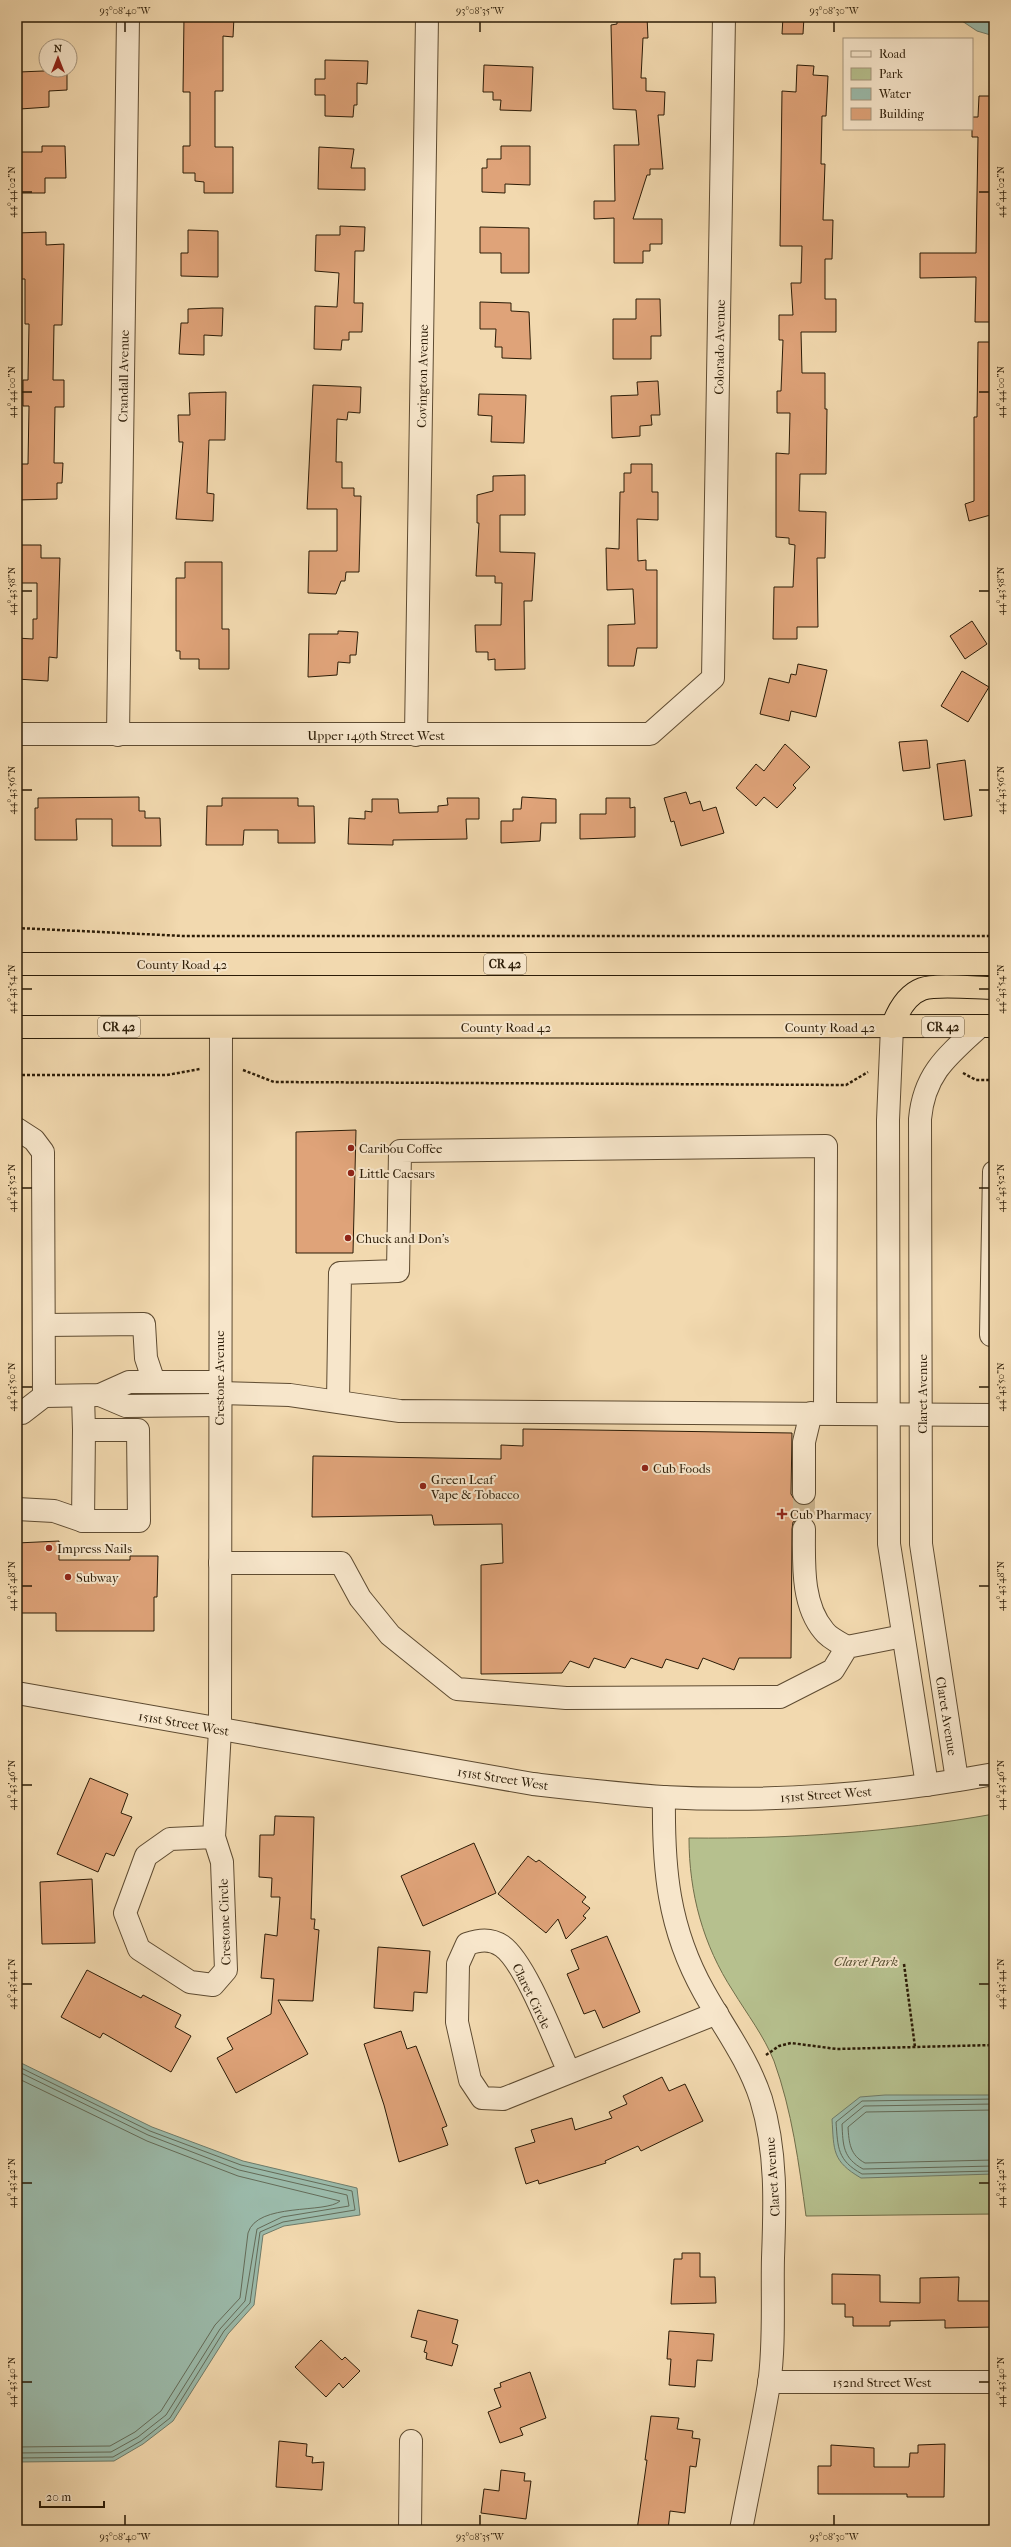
<svg xmlns="http://www.w3.org/2000/svg" width="1011" height="2547" font-family="'IM FELL French Canon',serif">
<style>
.green{fill:#b6c08e;stroke:#716e4a}
.water{fill:#9bbaaa;stroke:#6f7b69}
.lines{fill:none;stroke-linecap:round;stroke-linejoin:round}
.shore{stroke:#646b58;stroke-width:1}
.building{fill:#dfa379;stroke:#2c1c07}
.minor-tunnel{stroke:#cab38d;stroke-width:22;stroke-dasharray:22 11;stroke-linecap:butt}
.minor-casing{stroke:#5e4b31;stroke-width:24}
.highway-casing{stroke:#2c1c07;stroke-width:24}
.path{stroke:#2c1c07;stroke-width:2.5;stroke-dasharray:3 2;stroke-linecap:butt}
.minor{stroke:#f7e6cb;stroke-width:22}
.highway{stroke:#f2d9af;stroke-width:22}
.ticks{fill:none;stroke:#2c1c07;stroke-width:1.5}
.poi-dot{fill:#8f2418;stroke:#f7e6cb;stroke-width:1.5}
.labels{text-anchor:middle;stroke-width:4;stroke-linejoin:round;paint-order:stroke}
.shield{fill:#f7e6cb;stroke:#695942;stroke-width:1}
.shield-label{font-size:12px;font-weight:bold;fill:#2c1c07}
.street-label{font-size:13px;fill:#2c1c07;stroke:#f7e6cb}
.poi-label{font-size:13px;fill:#2c1c07;stroke:#f7e6cb;text-anchor:start}
.park-label{font-size:13px;font-style:italic;fill:#554d30;stroke:#f7e6cb}
.neatline{fill:none;stroke:#2c1c07;stroke-width:1.5}
.ticks-label{font-size:10px;text-anchor:middle;fill:#2c1c07}
</style>
<rect width="100%" height="100%" fill="#f2d9af"/>
<filter id="stains"><feTurbulence type="fractalNoise" baseFrequency=".005" numOctaves="4"/><feColorMatrix values="0 0 0 0 .2 0 0 0 0 .09 0 0 0 0 .02 0 0 0 .5 -.17"/></filter>
<radialGradient id="worn" r=".72"><stop offset=".6" stop-color="#630" stop-opacity="0"/><stop offset="1" stop-color="#630" stop-opacity=".3"/></radialGradient>
<path class="green" d="M994,1814V2214L806,2216C799,2164 792,2111 774,2061C764,2036 747,2014 733,1991C703,1945 689,1893 689,1838C792,1839 893,1832 994,1814Z"/>
<g class="water">
<polygon points="956,17 994,17 994,36 977,31"/>
<polygon points="17,2061 152,2127 243,2161 357,2188 360,2215 284,2226 263,2235 254,2305 228,2334 173,2421 143,2444 114,2461 17,2462"/>
<path d="M885,2095H994V2174L861,2178C832,2161 834,2151 832,2119L860,2097Z"/>
</g>
<g class="lines">
<g class="shore">
<polyline points="17,2066 150,2131 241,2165 352,2191 355,2210 283,2222 260,2232 250,2303 224,2331 170,2418 141,2441 113,2457 17,2458"/>
<polyline points="17,2071 148,2135 239,2170 347,2195 349,2206 282,2217 257,2229 245,2301 220,2329 166,2415 138,2437 111,2452 17,2453"/>
<path d="M17,2078L147,2141L238,2176L340,2201C326,2214 257,2202 248,2233L240,2298L215,2325L161,2411L135,2432L110,2446L17,2447"/>
<path d="M994,2099L862,2101L836,2122C838,2148 837,2160 862,2174L994,2171"/>
<path d="M994,2104L864,2106L842,2124C843,2146 843,2158 863,2169L994,2166"/>
<path d="M994,2110L866,2112L848,2127C849,2143 850,2155 865,2163L994,2160"/>
</g>
</g>
<g class="building">
<polygon points="184,17 234,17 233,37 223,36 223,91 215,91 215,147 233,147 233,193 204,193 204,182 195,181 195,173 183,173 183,146 190,146 190,92 183,92"/>
<polygon points="617,17 647,17 648,38 643,38 641,78 646,78 646,91 665,92 664,115 658,115 663,169 650,169 650,175 647,175 633,219 662,219 662,244 650,244 650,251 643,251 643,263 614,263 614,218 594,219 594,201 615,201 614,145 639,145 636,110 613,109 611,25 617,24"/>
<polygon points="783,17 804,17 803,34 782,34"/>
<polygon points="325,60 368,61 367,84 357,83 357,105 354,105 353,117 325,116 325,95 315,95 315,79 325,79"/>
<polygon points="484,65 533,67 531,111 500,110 501,100 493,100 493,92 483,92"/>
<polygon points="797,65 814,66 813,75 828,76 826,116 822,116 821,164 825,164 823,220 833,220 832,259 825,259 825,299 836,299 836,332 801,332 802,373 825,373 825,409 827,409 826,474 800,474 799,511 826,512 825,558 817,558 818,627 797,627 797,639 773,639 774,587 793,587 795,545 789,544 789,538 776,537 776,453 789,454 790,413 777,413 777,391 781,391 783,340 779,340 779,315 793,315 791,283 801,283 802,246 780,246 782,91 796,92"/>
<polygon points="67,70 67,90 49,91 49,107 20,109 19,72"/>
<polygon points="979,96 994,96 994,322 975,322 976,277 920,278 920,253 976,253 978,137 972,137 972,117 978,117"/>
<polygon points="42,146 65,146 66,178 45,178 45,193 17,193 17,152 42,152"/>
<polygon points="501,146 530,146 530,185 505,184 505,193 482,192 482,168 487,168 487,159 501,159"/>
<polygon points="319,147 354,149 351,168 365,168 365,190 318,189"/>
<polygon points="340,226 365,227 364,251 355,251 354,303 363,303 362,332 349,332 349,340 342,340 341,350 314,349 315,306 337,307 339,273 315,271 316,235 340,235"/>
<polygon points="480,227 529,228 529,273 501,273 501,253 480,253"/>
<polygon points="188,230 218,231 218,277 181,276 181,253 188,253"/>
<polygon points="46,232 46,245 64,244 62,325 54,325 53,380 64,380 64,407 55,407 54,463 63,463 62,483 57,483 57,499 17,500 17,464 28,464 29,406 23,406 23,380 28,380 29,324 25,324 25,279 17,279 17,233"/>
<polygon points="636,299 660,299 661,336 651,336 651,359 613,359 613,319 636,319"/>
<polygon points="480,302 511,303 511,311 529,312 531,359 502,358 502,347 495,347 496,329 480,329"/>
<polygon points="212,308 223,308 222,336 204,335 204,355 179,354 181,323 188,323 188,309"/>
<polygon points="978,342 994,342 994,514 969,521 965,504 974,501 974,417 977,417"/>
<polygon points="658,381 660,415 651,415 652,425 640,426 640,436 612,438 611,396 638,395 637,382"/>
<polygon points="313,385 361,387 360,413 348,412 347,420 337,419 336,462 342,462 342,488 354,488 354,496 361,496 359,572 346,572 345,581 341,581 336,594 308,593 309,551 337,551 337,509 307,509"/>
<polygon points="226,392 225,440 209,440 207,493 214,494 213,521 176,519 183,442 179,442 178,415 190,415 189,393"/>
<polygon points="479,394 526,395 524,443 491,442 492,416 478,415"/>
<polygon points="631,464 652,464 652,492 658,492 658,520 637,519 638,561 646,560 646,570 657,570 657,648 637,648 634,666 608,666 608,625 635,624 633,589 607,590 606,548 619,549 620,492 624,492 624,473 631,473"/>
<polygon points="525,475 525,515 500,515 500,552 535,553 532,601 524,601 525,669 495,670 495,659 488,660 488,652 476,652 475,625 501,625 502,583 495,583 495,576 476,576 479,523 477,523 477,495 493,491 493,476"/>
<polygon points="17,545 41,545 41,558 60,558 57,658 49,657 48,681 17,679 17,638 33,639 33,619 37,619 37,583 17,583"/>
<polygon points="185,562 222,562 222,629 229,629 229,669 199,669 199,659 180,659 180,651 176,651 176,578 185,578"/>
<polygon points="972,621 987,644 965,659 950,636"/>
<polygon points="338,631 358,632 356,655 350,655 350,663 338,662 337,675 308,677 309,634 338,634"/>
<polygon points="798,664 827,670 816,717 791,711 789,721 760,714 769,678 789,683 791,674 796,675"/>
<polygon points="962,671 989,687 968,722 941,706"/>
<polygon points="927,740 930,768 903,771 899,742"/>
<polygon points="785,744 810,767 793,785 796,788 777,808 764,797 756,806 736,788 756,764 764,771"/>
<polygon points="965,760 972,816 944,820 937,764"/>
<polygon points="686,792 690,804 700,801 703,811 716,807 724,833 681,846 674,821 671,822 664,798"/>
<polygon points="139,797 139,811 145,811 145,818 160,818 161,846 112,846 112,819 76,819 77,840 35,840 35,808 38,808 38,798"/>
<polygon points="522,797 556,799 556,823 541,823 540,841 501,843 501,821 513,821 513,809 521,809"/>
<polygon points="222,798 298,798 298,806 314,806 315,843 278,843 278,830 244,830 243,845 206,845 207,806 222,806"/>
<polygon points="447,798 479,798 479,819 466,819 467,839 393,840 393,845 348,844 349,818 365,819 365,811 372,812 372,799 398,799 399,813 438,812 438,806 448,805"/>
<polygon points="606,798 630,798 630,808 635,807 635,837 580,839 580,814 606,814"/>
<polygon points="356,1130 353,1253 296,1253 296,1132"/>
<polygon points="523,1429 792,1433 791,1494 797,1504 804,1505 803,1517 793,1522 792,1529 791,1658 739,1658 734,1670 703,1658 698,1669 666,1659 662,1668 631,1658 625,1668 594,1658 589,1668 570,1661 562,1673 481,1674 481,1565 503,1563 502,1524 434,1525 432,1515 312,1517 313,1456 501,1459 501,1445 523,1446"/>
<polygon points="59,1541 59,1560 130,1560 130,1556 158,1556 157,1597 154,1597 154,1631 56,1631 56,1613 17,1613 17,1543"/>
<polygon points="90,1778 128,1794 121,1813 132,1817 114,1856 106,1853 98,1872 57,1854"/>
<polygon points="275,1816 314,1817 311,1919 315,1919 314,1929 319,1930 313,2001 278,2000 308,2054 236,2093 217,2058 233,2049 227,2038 271,2014 274,1979 261,1978 265,1934 277,1936 280,1897 271,1897 272,1878 259,1877 260,1835 274,1835"/>
<polygon points="474,1843 496,1893 423,1926 401,1876"/>
<polygon points="528,1856 536,1862 539,1860 586,1897 582,1902 590,1908 583,1916 586,1918 566,1939 558,1919 546,1933 498,1894"/>
<polygon points="92,1879 95,1943 42,1944 40,1882"/>
<polygon points="607,1936 640,2012 603,2028 595,2010 584,2014 567,1974 579,1969 571,1950"/>
<polygon points="378,1947 430,1951 427,1993 414,1992 413,2011 374,2008"/>
<polygon points="87,1970 141,1998 143,1995 181,2015 175,2027 191,2036 171,2072 103,2033 100,2038 61,2017"/>
<polygon points="401,2031 407,2049 416,2046 447,2126 442,2128 448,2145 399,2162 384,2105 364,2044"/>
<polygon points="662,2077 669,2091 685,2084 703,2121 641,2151 638,2146 605,2161 606,2163 539,2184 538,2180 526,2184 515,2148 535,2142 531,2130 572,2118 575,2130 612,2118 609,2112 627,2104 623,2096"/>
<polygon points="682,2253 700,2253 700,2277 715,2277 716,2303 671,2304 674,2259 682,2259"/>
<polygon points="832,2274 880,2275 880,2302 920,2303 920,2278 959,2277 958,2301 994,2301 994,2327 945,2328 945,2320 890,2321 890,2326 853,2326 853,2317 845,2317 845,2304 832,2304"/>
<polygon points="418,2310 458,2320 452,2343 458,2345 452,2366 426,2359 427,2353 424,2352 427,2341 411,2337"/>
<polygon points="669,2331 714,2334 712,2361 697,2360 695,2387 669,2385 671,2359 667,2359"/>
<polygon points="321,2340 342,2360 345,2357 360,2371 343,2388 339,2383 326,2397 295,2367"/>
<polygon points="530,2372 546,2418 520,2428 523,2435 500,2443 488,2412 501,2407 494,2389 501,2387 500,2383"/>
<polygon points="651,2416 679,2418 677,2429 693,2431 692,2438 700,2439 696,2467 690,2466 685,2513 670,2511 668,2530 637,2530 647,2460 645,2460"/>
<polygon points="279,2441 307,2444 306,2456 313,2457 312,2463 324,2462 322,2490 276,2487"/>
<polygon points="945,2444 944,2497 907,2497 907,2494 818,2494 818,2466 831,2466 831,2445 874,2448 874,2467 909,2467 910,2453 918,2453 918,2445"/>
<polygon points="501,2470 525,2473 524,2481 531,2481 526,2519 481,2513 484,2489 499,2491"/>
</g>
<g class="lines">
<polyline class="minor-tunnel" points="804,1493 804,1529"/>
<defs>
<g id="minor">
<polyline points="17,734 650,734 713,678 724,17"/>
<polyline points="118,735 128,17"/>
<polyline points="416,735 427,17"/>
<polyline points="892,1027 888,1120 889,1544 927,1785"/>
<polyline points="17,1129 34,1140 43,1152 44,1396 100,1395 129,1382 219,1382"/>
<polyline points="994,1172 991,1335 994,1335"/>
<polyline points="44,1325 144,1324 146,1358 154,1382"/>
<polyline points="220,1393 290,1395 400,1411 994,1415"/>
<polyline points="100,1395 126,1406 219,1405"/>
<polyline points="338,1401 340,1273 398,1271 400,1151 826,1146 825,1413"/>
<polyline points="17,1413 22,1413 44,1396"/>
<polyline points="804,1493 804,1442 811,1413"/>
<polyline points="17,1509 54,1511 83,1521 139,1521 138,1430 84,1430 83,1396"/>
<polyline points="83,1521 84,1430"/>
<path d="M804,1529C804,1562 801,1604 824,1631C829,1638 840,1643 847,1647"/>
<polyline points="220,1563 341,1563 360,1598 390,1635 457,1689 566,1698 780,1697 833,1670 847,1647 903,1636"/>
<path d="M17,1693L533,1784C577,1789 620,1794 663,1797C773,1803 885,1794 994,1774"/>
<path d="M957,1780L921,1544L920,1119C924,1074 947,1056 979,1027"/>
<path d="M664,1797C663,1868 668,1928 704,1992C724,2028 748,2059 761,2099C777,2151 775,2205 773,2258C772,2297 775,2346 769,2384C761,2433 750,2481 741,2530"/>
<polyline points="214,1837 170,1839 146,1856 125,1913 139,1949 190,1982 213,1985 226,1970 222,1862 214,1837 220,1730 221,1027"/>
<path d="M569,2072C555,2042 526,1963 502,1946C490,1938 479,1940 467,1944L458,1964L457,2022L470,2080L482,2098L503,2099L717,2013"/>
<polyline points="769,2382 994,2382"/>
<polyline points="410,2530 411,2441"/>
</g>
<g id="highway">
<polyline points="17,964 994,964"/>
<polyline points="17,1027 994,1026"/>
<path d="M892,1027C897,1013 906,995 922,989C936,984 977,988 994,988"/>
</g>
</defs>
<use href="#minor" class="minor-casing"/>
<use href="#highway" class="highway-casing"/>
<g class="path">
<polyline points="17,928 184,936 994,936"/>
<polyline points="243,1070 274,1082 846,1085 868,1072"/>
<polyline points="963,1073 976,1080 994,1080"/>
<polyline points="17,1075 167,1075 200,1069"/>
<polyline points="904,1964 915,2047"/>
<polyline points="766,2055 779,2046 791,2043 837,2049 994,2045"/>
</g>
<use href="#minor" class="minor"/>
<use href="#highway" class="highway"/>
</g>
<path class="ticks" d="M125,22V32M480,22V32M834,22V32M22,192H32M979,192H989M22,392H32M979,392H989M22,591H32M979,591H989M22,790H32M979,790H989M22,989H32M979,989H989M22,1188H32M979,1188H989M22,1387H32M979,1387H989M22,1586H32M979,1586H989M22,1785H32M979,1785H989M22,1984H32M979,1984H989M22,2183H32M979,2183H989M22,2382H32M979,2382H989M125,2515V2525M480,2515V2525M834,2515V2525"/>
<g class="poi-dot">
<circle cx="351" cy="1148" r="4"/>
<circle cx="351" cy="1173" r="4"/>
<circle cx="348" cy="1238" r="4"/>
<circle cx="645" cy="1468" r="4"/>
<circle cx="423" cy="1486" r="4"/>
<path d="M780 1508h4v4h4v4h-4v4h-4v-4h-4v-4h4z"/>
<circle cx="49" cy="1548" r="4"/>
<circle cx="68" cy="1577" r="4"/>
</g>
<g class="labels">
<g class="shield">
<rect x="484" y="954" width="42" height="20" rx="3"/>
<rect x="98" y="1017" width="42" height="20" rx="3"/>
<rect x="922" y="1017" width="42" height="20" rx="3"/>
</g>
<g class="shield-label">
<text x="505" y="968">CR 42</text>
<text x="119" y="1031">CR 42</text>
<text x="943" y="1031">CR 42</text>
</g>
<g class="street-label">
<text transform="translate(719 347) rotate(-89)" y="5">Colorado Avenue</text>
<text transform="translate(123 376) rotate(-89)" y="5">Crandall Avenue</text>
<text transform="translate(422 376) rotate(-89)" y="5">Covington Avenue</text>
<text x="376" y="740">Upper 149th Street West</text>
<text x="182" y="969">County Road 42</text>
<text x="506" y="1032">County Road 42</text>
<text x="830" y="1032">County Road 42</text>
<text transform="translate(219 1378) rotate(-90)" y="5">Crestone Avenue</text>
<text transform="translate(922 1394) rotate(-90)" y="5">Claret Avenue</text>
<text transform="translate(947 1716) rotate(81)" y="5">Claret Avenue</text>
<text transform="translate(184 1723) rotate(10)" y="5">151st Street West</text>
<text transform="translate(503 1778) rotate(9)" y="5">151st Street West</text>
<text transform="translate(826 1794) rotate(-4)" y="5">151st Street West</text>
<text transform="translate(224 1922) rotate(-92)" y="5">Crestone Circle</text>
<text transform="translate(532 1996) rotate(64)" y="5">Claret Circle</text>
<text transform="translate(772 2177) rotate(-94)" y="5">Claret Avenue</text>
<text x="882" y="2387">152nd Street West</text>
</g>
<g class="poi-label">
<text x="359" y="1153">Caribou Coffee</text>
<text x="359" y="1178">Little Caesars</text>
<text x="356" y="1243">Chuck and Don's</text>
<text x="653" y="1473">Cub Foods</text>
<text x="431" y="1484">Green Leaf<tspan x="431" dy="15">Vape &amp; Tobacco</tspan></text>
<text x="790" y="1519">Cub Pharmacy</text>
<text x="57" y="1553">Impress Nails</text>
<text x="76" y="1582">Subway</text>
</g>
<g class="park-label">
<text x="866" y="1966">Claret Park</text>
</g>
</g>
<rect width="1011" height="2547" fill="none" stroke="#f2d9af" stroke-width="44"/>
<rect x="843" y="38" width="130" height="92" fill="#f7e6cb" stroke="#a6957d"/>
<rect x="851" y="51" width="20" height="6" fill="#f7e6cb" stroke="#a6957d"/>
<text x="879" y="58" font-size="12" fill="#2c1c07">Road</text>
<rect x="851" y="68" width="20" height="12" fill="#b6c08e" stroke="#a6957d"/>
<text x="879" y="78" font-size="12" fill="#2c1c07">Park</text>
<rect x="851" y="88" width="20" height="12" fill="#9bbaaa" stroke="#a6957d"/>
<text x="879" y="98" font-size="12" fill="#2c1c07">Water</text>
<rect x="851" y="108" width="20" height="12" fill="#dfa379" stroke="#a6957d"/>
<text x="879" y="118" font-size="12" fill="#2c1c07">Building</text>
<g transform="translate(58 58)"><circle r="19" fill="#f7e6cb" stroke="#a6957d"/>
<path d="M0-3L7 15L0 10L-7 15Z" fill="#8f2418"/>
<text y="-6" font-size="11" font-weight="bold" text-anchor="middle" fill="#2c1c07">N</text>
</g>
<path d="M40 2501v6h64v-6" fill="none" stroke="#2c1c07" stroke-width="2"/>
<text x="46" y="2501" font-size="12" fill="#2c1c07" stroke="#f7e6cb" stroke-width="3" paint-order="stroke">20 m</text>
<rect x="22" y="22" width="967" height="2503" class="neatline"/>
<g class="ticks-label">
<text x="125" y="14">93°08'40"W</text>
<text x="480" y="14">93°08'35"W</text>
<text x="834" y="14">93°08'30"W</text>
<text transform="translate(11 192) rotate(-90)" y="4">44°44'02"N</text>
<text transform="translate(1000 192) rotate(-90)" y="4">44°44'02"N</text>
<text transform="translate(11 392) rotate(-90)" y="4">44°44'00"N</text>
<text transform="translate(1000 392) rotate(-90)" y="4">44°44'00"N</text>
<text transform="translate(11 591) rotate(-90)" y="4">44°43'58"N</text>
<text transform="translate(1000 591) rotate(-90)" y="4">44°43'58"N</text>
<text transform="translate(11 790) rotate(-90)" y="4">44°43'56"N</text>
<text transform="translate(1000 790) rotate(-90)" y="4">44°43'56"N</text>
<text transform="translate(11 989) rotate(-90)" y="4">44°43'54"N</text>
<text transform="translate(1000 989) rotate(-90)" y="4">44°43'54"N</text>
<text transform="translate(11 1188) rotate(-90)" y="4">44°43'52"N</text>
<text transform="translate(1000 1188) rotate(-90)" y="4">44°43'52"N</text>
<text transform="translate(11 1387) rotate(-90)" y="4">44°43'50"N</text>
<text transform="translate(1000 1387) rotate(-90)" y="4">44°43'50"N</text>
<text transform="translate(11 1586) rotate(-90)" y="4">44°43'48"N</text>
<text transform="translate(1000 1586) rotate(-90)" y="4">44°43'48"N</text>
<text transform="translate(11 1785) rotate(-90)" y="4">44°43'46"N</text>
<text transform="translate(1000 1785) rotate(-90)" y="4">44°43'46"N</text>
<text transform="translate(11 1984) rotate(-90)" y="4">44°43'44"N</text>
<text transform="translate(1000 1984) rotate(-90)" y="4">44°43'44"N</text>
<text transform="translate(11 2183) rotate(-90)" y="4">44°43'42"N</text>
<text transform="translate(1000 2183) rotate(-90)" y="4">44°43'42"N</text>
<text transform="translate(11 2382) rotate(-90)" y="4">44°43'40"N</text>
<text transform="translate(1000 2382) rotate(-90)" y="4">44°43'40"N</text>
<text x="125" y="2540">93°08'40"W</text>
<text x="480" y="2540">93°08'35"W</text>
<text x="834" y="2540">93°08'30"W</text>
</g>
<rect width="100%" height="100%" filter="url(#stains)"/>
<rect width="100%" height="100%" fill="url(#worn)"/>
</svg>
